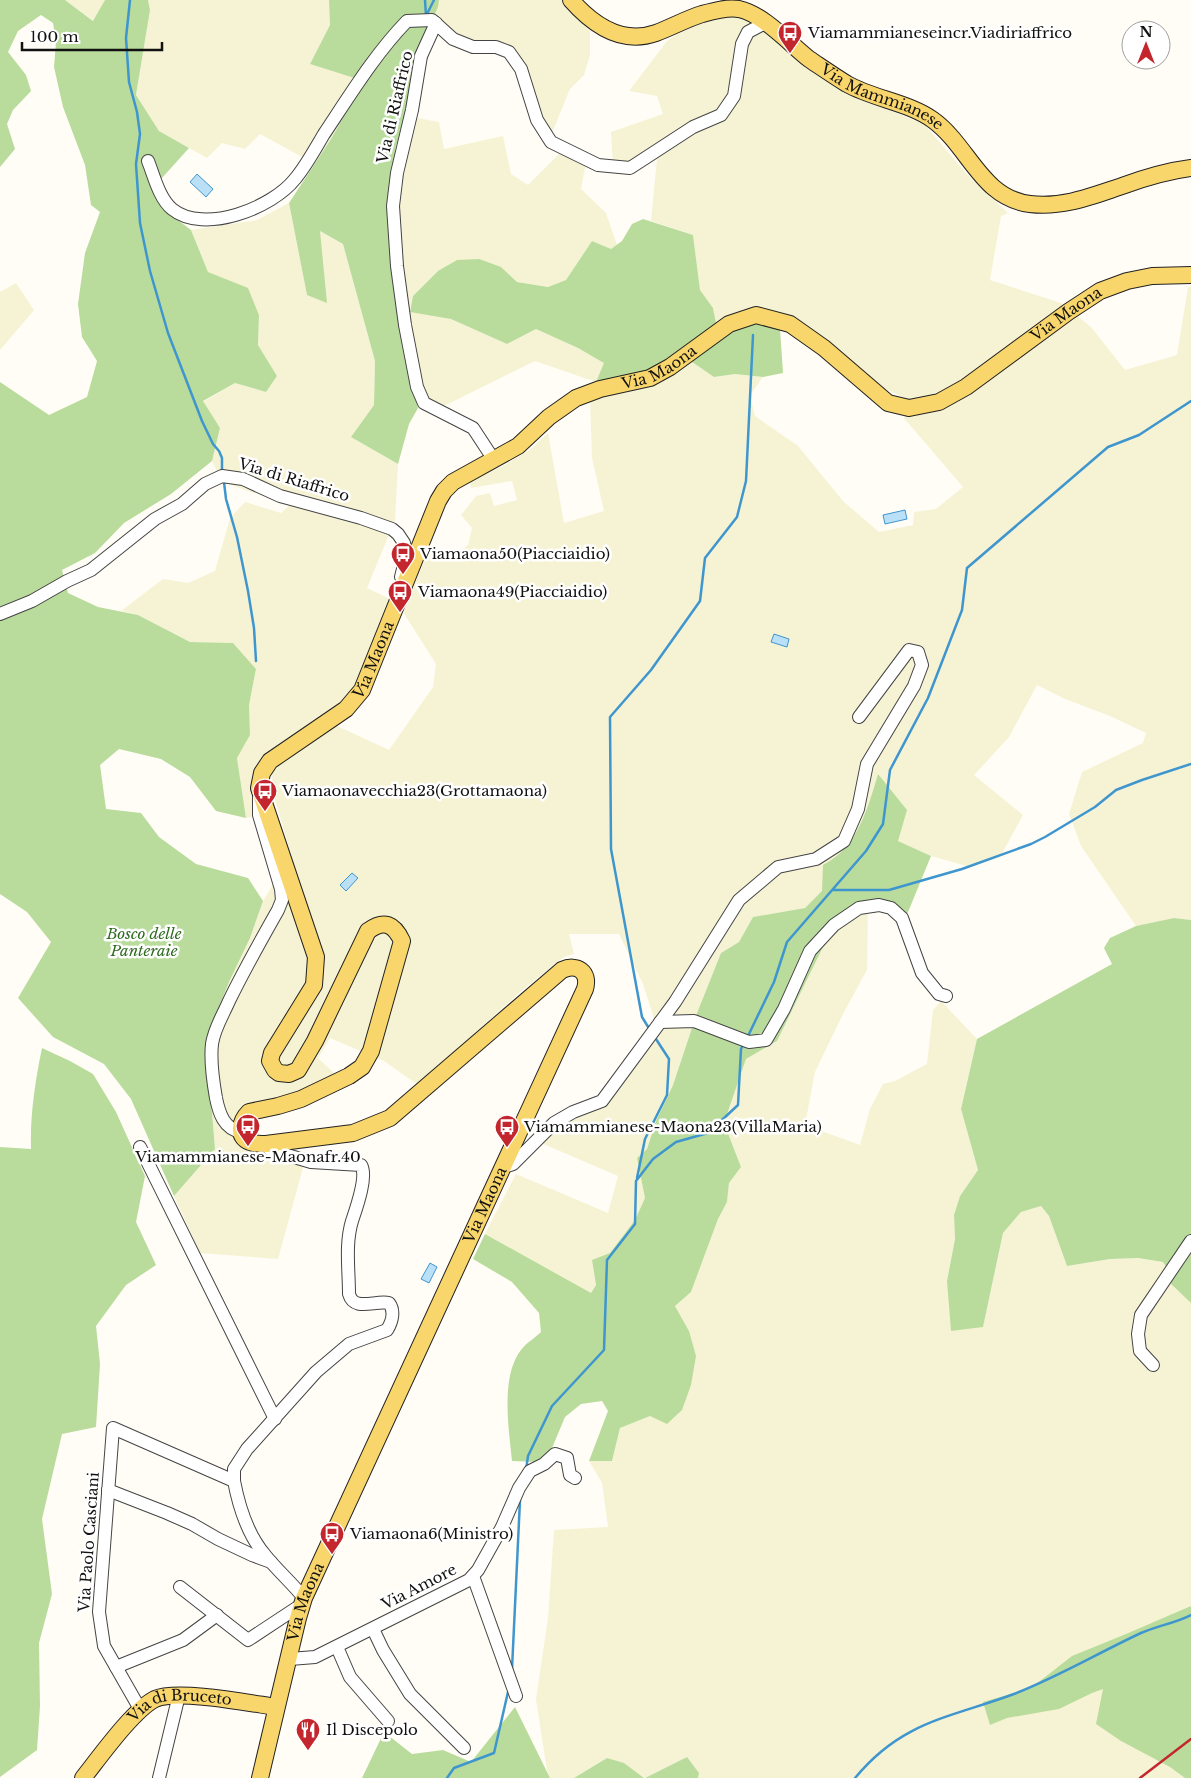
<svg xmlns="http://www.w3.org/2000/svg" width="1191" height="1778" font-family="'Libre Baskerville',serif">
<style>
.farmland{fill:#f6f3d4}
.forest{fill:#b9dc9c}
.water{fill:#b9e0f7;stroke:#3f96cf}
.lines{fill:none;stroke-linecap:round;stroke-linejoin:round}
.stream{stroke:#3f96cf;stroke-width:2.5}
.minor-casing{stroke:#444;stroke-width:14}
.major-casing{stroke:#222;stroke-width:18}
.minor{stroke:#fff;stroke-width:12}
.major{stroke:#f9d66b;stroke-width:16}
.rail{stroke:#c4262e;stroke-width:2.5}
.labels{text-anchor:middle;stroke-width:5;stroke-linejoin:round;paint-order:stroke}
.poi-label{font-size:15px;fill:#111;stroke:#fff;text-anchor:start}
.street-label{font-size:15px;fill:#111;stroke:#fff}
.park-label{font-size:15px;font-style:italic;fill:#2f6b1f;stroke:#fff}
</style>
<rect width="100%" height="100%" fill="#fffdf5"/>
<g class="farmland">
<polygon points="65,0 105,0 94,21"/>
<polygon points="148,0 329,0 330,25 310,64 364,80 331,139 315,164 260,134 245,149 222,143 207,158 159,131 136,95 150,10"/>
<polygon points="439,0 562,0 590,31 590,55 584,75 570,89 552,133 536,108 523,64 506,43 482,44 454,34 435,15"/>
<polygon points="716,17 738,17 769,31 854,96 924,124 966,173 1008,213 1001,216 990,280 1064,304 979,370 936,396 909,400 881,387 809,327 777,314 752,309 716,323 713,308 700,290 693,235 651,221 657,159 635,170 613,170 611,132 663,114 657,96 629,91 667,41 685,28"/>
<polygon points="417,118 439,122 444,149 503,136 511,174 528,185 561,152 586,162 581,189 606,213 617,245 611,249 592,241 566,280 548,287 517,282 501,267 438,271 413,296 410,311 451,319 507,344 536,329 578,348 605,363 596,382 535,361 440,408 422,398 406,311 398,209 406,158"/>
<polygon points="289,203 307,295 320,231 343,244 375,361 374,405 351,437 398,464 395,520 367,588 392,600 358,684 343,704 274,753 255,816 246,818 237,758 250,735 249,705 256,669 233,643 190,642 138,615 121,611 163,579 188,583 215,571 230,518 245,502 281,513 290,505 222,482 212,461 220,428 203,402 235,383 266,392 277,376 258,345 259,315 248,289 208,272 191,230 257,220"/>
<polygon points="16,283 34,310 0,350 0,292"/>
<polygon points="1188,287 1191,287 1191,920 1174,918 1136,926 1081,846 1069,814 1082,772 1143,743 1146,733 1110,716 1065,699 1037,685 1009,737 974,775 1023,815 1000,857 970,867 931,856 898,841 885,784 878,774 870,802 860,828 835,859 823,866 823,891 805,908 753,917 739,942 721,953 697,1013 673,1085 656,1121 647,1149 637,1158 645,1198 635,1220 610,1253 592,1261 596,1285 590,1294 485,1234 516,1174 608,1213 618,1176 541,1143 574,1117 606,1107 658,1031 643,984 619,934 569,934 574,954 564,957 520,992 418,1085 384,1061 330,1038 318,1058 338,1077 291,1098 252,1103 250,1145 304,1164 278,1259 200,1253 174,1196 215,1149 206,1039 229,982 250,938 263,901 291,854 273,793 272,771 335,725 389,750 433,687 436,664 403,612 427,554 446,559 457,554 468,545 472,528 461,515 476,496 490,493 494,506 517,500 512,481 471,488 469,480 501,467 531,449 548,433 564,523 604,511 592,458 590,398 645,387 692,362 714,377 735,374 763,377 750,395 755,416 798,446 843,501 879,532 913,525 914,512 936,509 963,487 903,417 932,411 1074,313 1091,327 1125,370 1177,355"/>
<polygon points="868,910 867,970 843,1014 815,1072 805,1125 860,1145 870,1109 883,1084 895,1081 927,1064 933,1010 941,1001 977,1039 961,1109 978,1170 960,1196 954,1215 955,1239 947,1281 983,1327 1003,1233 1021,1212 1041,1206 1049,1216 1067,1266 1110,1259 1138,1258 1163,1262 1168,1270 1170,1283 1191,1303 1191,1778 698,1778 698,1773 687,1757 645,1778 607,1758 574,1778 550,1778 547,1771 536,1699 548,1618 554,1530 608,1527 602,1483 589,1461 612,1461 620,1428 650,1416 689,1331 675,1306 691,1292 718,1219 727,1202 729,1183 741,1167 724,1123 746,1059 777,1041 823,947 846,919"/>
</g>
<g class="forest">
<polygon points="0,0 65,0 93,21 105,0 148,0 150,10 136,95 159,131 189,148 153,188 166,211 191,230 208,272 248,288 259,315 258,345 277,376 266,392 235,383 203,401 220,428 212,461 171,494 124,523 95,553 62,570 68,593 98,607 138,615 190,642 233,643 256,669 249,705 250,735 237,758 246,818 216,811 190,777 161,759 119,749 100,765 106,809 141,813 159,837 196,864 248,878 263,901 250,938 229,982 206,1039 215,1149 174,1196 131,1099 104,1064 53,1037 18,998 51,942 27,912 0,894 0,382 49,415 87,397 97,361 82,337 78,304 85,253 100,212 91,205 85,165 63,107 54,67 56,42 53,23 41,15 18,31 8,52 26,75 31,91 13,110 7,124 15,149 0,167"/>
<polygon points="329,0 439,0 438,7 422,43 409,103 396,146 390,192 407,366 418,408 409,424 398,464 351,437 374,405 375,361 343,244 320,231 327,303 307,295 289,203 331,139 364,81 310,64 330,25"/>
<polygon points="643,219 693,235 700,290 713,308 716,323 735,329 760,322 780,329 783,373 763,377 735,374 714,377 692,362 683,366 596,382 604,363 578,348 536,329 507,344 451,319 410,312 413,296 438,271 457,260 479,259 501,267 517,282 548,287 566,280 592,241 611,249 622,241 632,224"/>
<path d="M878,774L907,810L898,841L931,856L906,917L889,911L868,910L846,919L823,947L777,1041L746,1059L724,1123L741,1167L729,1183L727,1202L718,1219L691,1292L675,1306L689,1331L696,1356L691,1385L682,1410L667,1424L650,1416L620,1428L612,1461H589L608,1411L602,1401L581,1404L565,1417L552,1448L538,1462L512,1461C509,1430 500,1377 521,1350C526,1343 535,1338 541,1332L539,1313L512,1282L473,1259L485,1234L591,1293L596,1285L592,1260L610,1253L635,1220L645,1198L637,1158L647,1149L656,1121L673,1085L697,1013L721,953L739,942L753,917L805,908L822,891L823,865C857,848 868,808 878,774Z"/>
<polygon points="1174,918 1191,920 1191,1303 1170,1283 1168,1270 1163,1262 1138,1258 1110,1259 1067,1266 1049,1216 1041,1206 1021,1212 1003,1233 983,1327 951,1331 947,1281 955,1239 954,1215 960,1196 978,1170 961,1109 977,1039 1112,964 1104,948 1110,938 1136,926"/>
<path d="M42,1048L70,1061L93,1074L116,1112L145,1176L136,1222L156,1265L126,1285L96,1326L100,1364L96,1427L62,1434L42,1519L52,1594L39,1643L40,1706L37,1750L0,1777V1147L31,1149C30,1115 35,1082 42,1048Z"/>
<polygon points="1191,1606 1191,1778 1185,1778 1170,1767 1121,1741 1096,1724 1103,1689 1092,1693 1059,1709 1007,1718 990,1725 983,1702 1031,1688 1072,1656 1126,1634"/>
<polygon points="515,1707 550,1778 362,1778 384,1732 412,1754 443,1750 471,1762"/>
<polygon points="687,1757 699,1773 698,1778 645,1778"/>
<polygon points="607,1758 624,1763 644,1778 574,1778"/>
</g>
<g class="water">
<polygon points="197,174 213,189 206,197 190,182"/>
<polygon points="905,510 907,519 885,524 883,515"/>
<polygon points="774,634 789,639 787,647 771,642"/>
<polygon points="352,873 358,878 346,891 340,885"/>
<polygon points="430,1263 437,1267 429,1283 421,1279"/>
</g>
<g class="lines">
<g class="stream">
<polyline points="130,0 126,38 129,82 137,112 140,134 136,164 140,223 150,271 168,333 202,421 213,444 219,451 222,458 222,471"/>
<polyline points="425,0 426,16"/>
<polyline points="426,16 434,0"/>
<polyline points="224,482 226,499 237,537 248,591 254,628 256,661"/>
<polyline points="833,890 889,890 962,869 1031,844 1045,837 1095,807 1116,790 1142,780 1191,764"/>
<polyline points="650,1030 642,1017 611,849 610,717 651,670 700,601 705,558 737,517 746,481 753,335"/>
<polyline points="748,1036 774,982 787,942 866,851 883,824 890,770 928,698 962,610 967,568 1108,447 1139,435 1191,401"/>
<polyline points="637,1178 645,1139 667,1095 669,1059 654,1036"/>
<polyline points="526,1470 528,1456 552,1406 604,1350 607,1260 635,1224 636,1181 653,1159 676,1142 708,1133 738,1105 741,1049 744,1043"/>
<polyline points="512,1669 520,1500"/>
<polyline points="447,1778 454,1768 494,1753 508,1692"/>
<path d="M855,1778C902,1721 949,1718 1014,1694C1058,1677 1098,1653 1141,1633C1157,1626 1175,1623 1191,1615"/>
</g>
<defs>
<g id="minor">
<polyline points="436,23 421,56 412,110 397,173 393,206 397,266 405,325 417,387 424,403 473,428 494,460"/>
<path d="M148,161C154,176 159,198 172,209C204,235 272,208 295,179C306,166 315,149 324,134C350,95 375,54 407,21L432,20L453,39L473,47H496L509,52L521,69L537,120L551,142L598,165L630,168L693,127L721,115L734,96L742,44L748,32L765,23"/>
<polyline points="0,614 32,601 67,581 91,570 155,519 182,504 205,484 222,476 243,479 280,496 361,518 392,529 398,534 404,543 406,552 405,561 401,577"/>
<polyline points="660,1022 694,1021 749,1042 766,1040 784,1009 810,951 834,925 859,908 879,905 891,908 902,918 922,973 939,994 946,996"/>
<path d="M241,1132C224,1129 219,1113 216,1098C213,1081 210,1062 212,1044C214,1029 223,1015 229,1001C244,970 261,940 278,910L282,900L281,889L259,815V798"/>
<polyline points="140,1147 275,1419"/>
<polyline points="504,1167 513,1164 554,1123 573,1112 602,1101 675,1002 739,900 778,867 816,859 844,841 858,809 867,764 914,686 922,665 918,652 909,650 859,717"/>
<polyline points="1153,1365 1140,1351 1138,1334 1141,1315 1191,1241"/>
<path d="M234,1481V1469L247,1449L316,1372L349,1344L387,1330C392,1322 395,1311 389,1303C375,1300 354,1312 349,1294C349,1270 345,1244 352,1221C356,1209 368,1176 361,1165L311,1162L270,1150L266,1144"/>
<polyline points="108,1490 167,1513 192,1524 218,1539 252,1555 271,1562"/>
<polyline points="473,1576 516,1696"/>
<polyline points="180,1587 248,1640 301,1605"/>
<polyline points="373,1629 383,1650 410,1694 464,1748"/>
<polyline points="337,1647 350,1677 388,1721"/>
<polyline points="290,1659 315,1657 469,1580 478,1570 502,1527 519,1488 530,1471 544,1464 555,1454 567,1458 570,1475 575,1478"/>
<polyline points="116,1667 183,1640 217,1615"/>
<path d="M140,1709L104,1646L99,1612L113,1428L234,1481C239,1507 247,1534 265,1555C277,1570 292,1583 304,1598"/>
<polyline points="159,1778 179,1695"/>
</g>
<g id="major">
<path id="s1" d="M571,0C593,25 622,45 656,33C672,27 686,19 702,14C713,11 727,7 739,9C763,14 790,44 809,59C821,67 834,76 847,84C874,99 910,103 933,120C969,146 981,198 1030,204C1063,208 1092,196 1122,186C1144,178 1167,171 1191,168"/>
<path id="s2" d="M83,1778C99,1758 133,1710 155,1699C177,1689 249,1703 276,1707"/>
<path id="s3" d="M260,1778L298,1618L304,1598L585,989C590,972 577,963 562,970L390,1118L353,1133L266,1144C261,1144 255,1144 250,1142C236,1137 240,1121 249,1112L278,1106L301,1099L349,1076L362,1067L371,1051L402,941C394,924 384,919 368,931L315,1041L298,1070L289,1074L279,1073L275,1070L270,1061L272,1053L314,985L316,957L259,788L262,773L270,761L346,709L362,690L438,501L444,491L453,482L518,446L549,417L576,398L600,389L650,378L670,367L729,324L756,315L790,324L824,348L888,403L909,408L939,402L966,387L1068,312L1100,291L1127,281L1152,276L1191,275"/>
</g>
</defs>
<use href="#minor" class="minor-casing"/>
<use href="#major" class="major-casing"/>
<use href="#minor" class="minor"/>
<use href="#major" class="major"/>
<polyline class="rail" points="1140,1778 1191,1739"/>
</g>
<defs>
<symbol id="bus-pin" viewBox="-11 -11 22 30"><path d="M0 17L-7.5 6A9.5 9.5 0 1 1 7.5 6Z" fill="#c4262e" stroke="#fff"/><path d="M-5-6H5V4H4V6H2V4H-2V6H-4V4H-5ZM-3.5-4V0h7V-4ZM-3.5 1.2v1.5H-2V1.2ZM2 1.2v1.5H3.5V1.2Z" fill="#fff"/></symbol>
<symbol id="restaurant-pin" viewBox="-11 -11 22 30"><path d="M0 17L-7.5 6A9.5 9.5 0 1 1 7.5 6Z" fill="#c4262e" stroke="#fff"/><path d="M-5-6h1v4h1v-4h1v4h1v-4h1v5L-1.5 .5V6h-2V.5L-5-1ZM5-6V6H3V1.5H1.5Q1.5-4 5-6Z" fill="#fff"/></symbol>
</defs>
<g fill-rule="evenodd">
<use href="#bus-pin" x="776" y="19" width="28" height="38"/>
<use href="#bus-pin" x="389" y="540" width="28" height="38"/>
<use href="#bus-pin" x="386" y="578" width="28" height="38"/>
<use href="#bus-pin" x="251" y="777" width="28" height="38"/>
<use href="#bus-pin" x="234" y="1112" width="28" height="38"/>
<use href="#bus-pin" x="493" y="1113" width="28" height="38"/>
<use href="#bus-pin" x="318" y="1520" width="28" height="38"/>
<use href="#restaurant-pin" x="294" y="1716" width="28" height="38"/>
</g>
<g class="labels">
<g class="poi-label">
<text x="808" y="38">Viamammianeseincr.Viadiriaffrico</text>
<text x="420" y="559">Viamaona50(Piacciaidio)</text>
<text x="418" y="597">Viamaona49(Piacciaidio)</text>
<text x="282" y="796">Viamaonavecchia23(Grottamaona)</text>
<text x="524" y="1132">Viamammianese-Maona23(VillaMaria)</text>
<text x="248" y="1162" text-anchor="middle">Viamammianese-Maonafr.40</text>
<text x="350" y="1539">Viamaona6(Ministro)</text>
<text x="326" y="1735">Il Discepolo</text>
</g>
<g class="street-label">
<text dy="5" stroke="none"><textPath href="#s1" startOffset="354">Via Mammianese</textPath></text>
<text transform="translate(395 107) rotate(-77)" y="5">Via di Riaffrico</text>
<text dy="5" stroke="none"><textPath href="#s3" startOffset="3181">Via Maona</textPath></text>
<text dy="5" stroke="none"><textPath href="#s3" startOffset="2701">Via Maona</textPath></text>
<text transform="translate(294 480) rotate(17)" y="5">Via di Riaffrico</text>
<text dy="5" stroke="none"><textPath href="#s3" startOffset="2266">Via Maona</textPath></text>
<text dy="5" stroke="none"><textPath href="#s3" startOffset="618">Via Maona</textPath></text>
<text transform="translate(89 1542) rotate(-86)" y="5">Via Paolo Casciani</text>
<text transform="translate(419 1587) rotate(-27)" y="5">Via Amore</text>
<text dy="5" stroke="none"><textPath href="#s3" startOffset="182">Via Maona</textPath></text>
<text dy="5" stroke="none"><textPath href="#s2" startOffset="130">Via di Bruceto</textPath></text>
</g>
<g class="park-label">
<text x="144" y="939">Bosco delle<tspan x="144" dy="17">Panteraie</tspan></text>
</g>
</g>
<g transform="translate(1146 45)"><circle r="24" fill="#ffffff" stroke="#a0a0a0"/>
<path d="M0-4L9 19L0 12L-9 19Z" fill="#c4262e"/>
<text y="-8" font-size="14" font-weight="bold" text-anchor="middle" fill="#111111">N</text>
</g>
<path d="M22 42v8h140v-8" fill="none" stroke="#111111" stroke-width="2.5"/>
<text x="30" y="42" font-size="15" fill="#111111" stroke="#ffffff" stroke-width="4" paint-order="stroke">100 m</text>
</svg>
